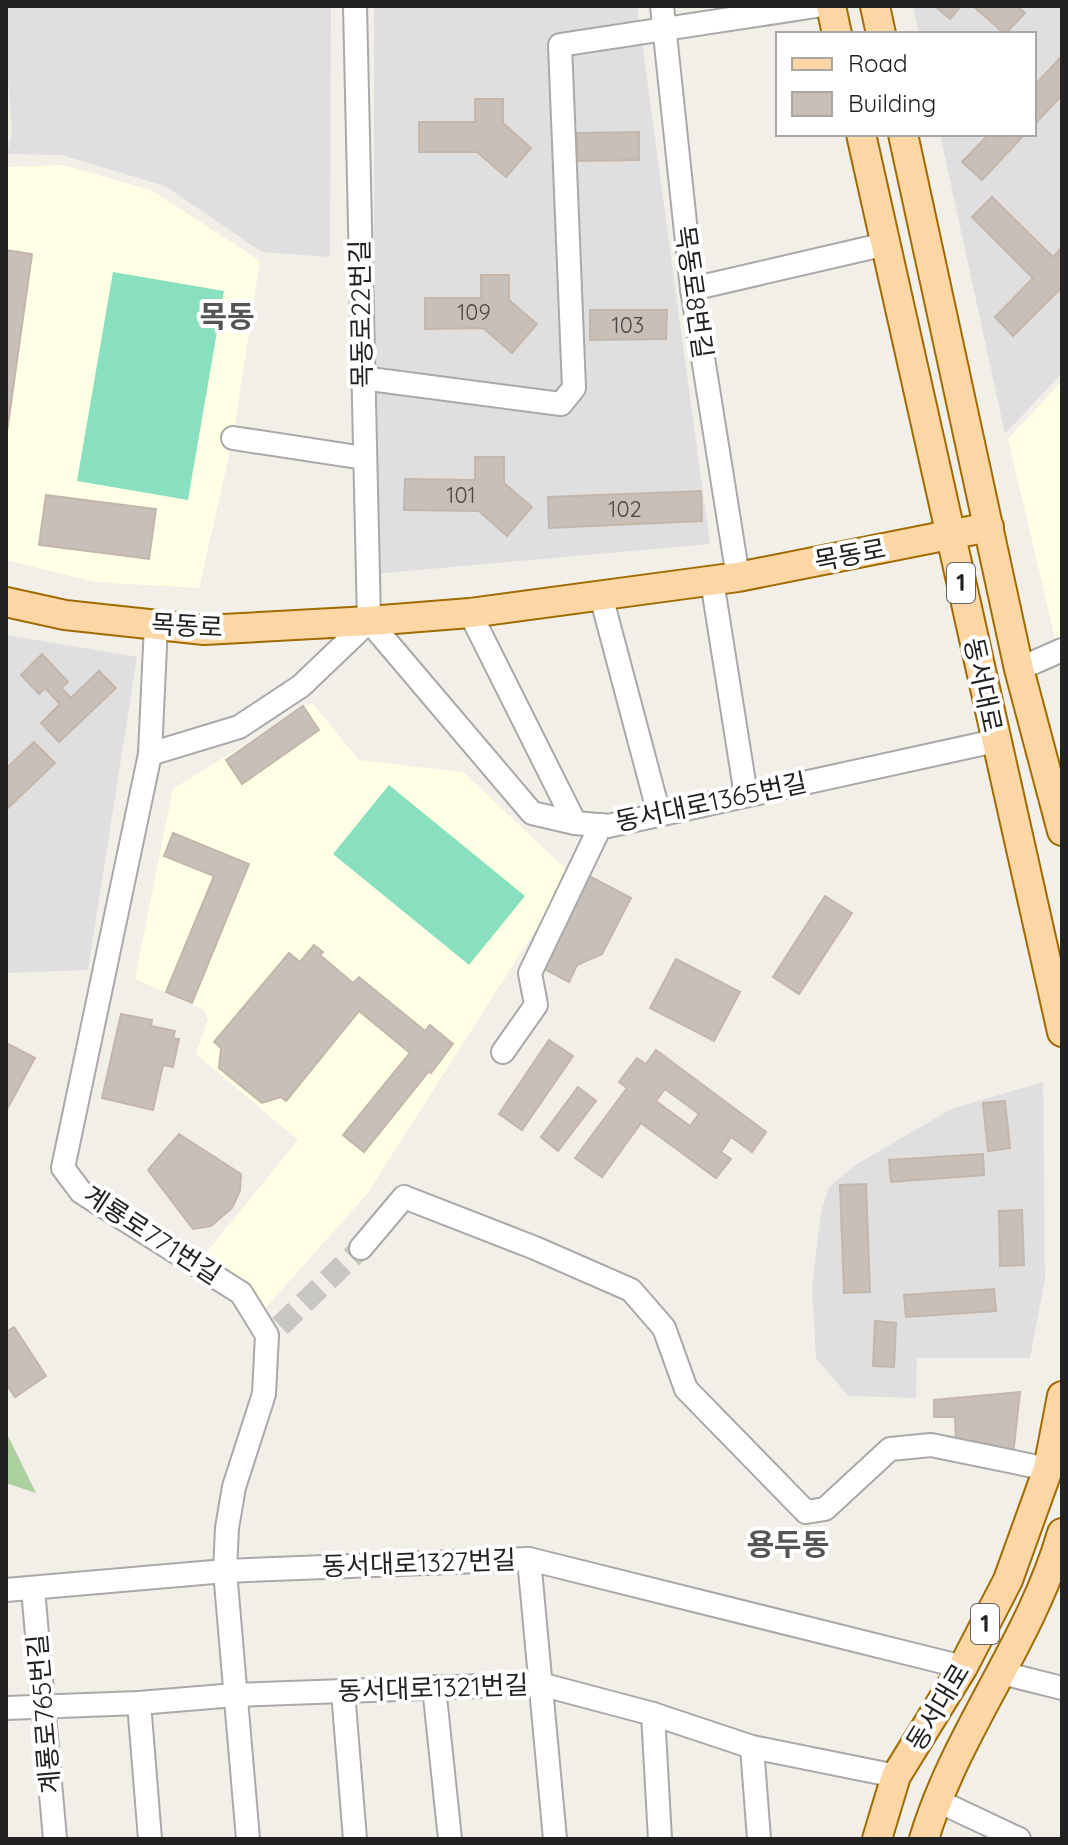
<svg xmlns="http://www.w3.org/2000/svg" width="1068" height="1845" font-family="Quicksand,'Noto Sans KR',sans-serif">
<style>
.residential{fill:#e0dfdf}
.education{fill:#ffffe5}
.forest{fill:#add19e}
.pitch{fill:#88e0be}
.building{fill:#c7bfb8;stroke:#c4b6ab;stroke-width:2;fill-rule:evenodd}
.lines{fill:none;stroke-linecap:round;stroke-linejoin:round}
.minor-tunnel{stroke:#c8c6c1;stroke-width:22;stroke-dasharray:22 11;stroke-linecap:butt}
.minor-casing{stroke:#a9a9a9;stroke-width:26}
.major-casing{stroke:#a06b00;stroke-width:32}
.minor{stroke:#fff;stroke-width:22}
.major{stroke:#fcd6a4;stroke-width:28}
.labels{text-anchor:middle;stroke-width:8;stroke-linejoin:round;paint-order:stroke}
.number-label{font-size:22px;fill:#4b4948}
.shield{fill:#fff;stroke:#646464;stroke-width:2}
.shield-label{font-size:24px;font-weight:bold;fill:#222}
.street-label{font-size:26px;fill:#222;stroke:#fff}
.quarter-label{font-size:30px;font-weight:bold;fill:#555;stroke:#fff}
</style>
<rect width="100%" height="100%" fill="#f2efe9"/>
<g class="residential">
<polygon points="6,6 331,6 330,257 262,252 165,186 62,155 7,154 12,132 6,50"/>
<polygon points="374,6 637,6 710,544 374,574"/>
<polygon points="913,6 1062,6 1062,373 1005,434 940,134 1034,134 1034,34 919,34"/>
<polygon points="6,635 137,657 88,970 6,973"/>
<polygon points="1043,1082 1045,1279 1030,1358 917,1358 916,1398 848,1396 816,1358 812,1286 821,1213 829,1187 857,1164 951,1109"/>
</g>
<g class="education">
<polygon points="64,165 153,191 260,261 233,438 199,588 95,582 6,560 6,167"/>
<polygon points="1062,381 1062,668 1008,439"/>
<polygon points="312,703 359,760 463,772 571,874 367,1194 266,1307 202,1258 298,1140 196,1054 208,1020 204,1010 135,979 173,789"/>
</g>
<polygon class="forest" points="6,1432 36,1493 6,1483"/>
<g class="pitch">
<polygon points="113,272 224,291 188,500 77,481"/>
<polygon points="389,785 525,896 469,965 333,854"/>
</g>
<g class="building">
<polygon points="935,6 961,6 950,19"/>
<polygon points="973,6 1017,6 1025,13 1005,34"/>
<polygon points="1062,56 1062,95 1034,125 1034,86"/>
<polygon points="475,99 503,99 503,123 531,148 506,177 477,152 419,152 419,122 475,122"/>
<polygon points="639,132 639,160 577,161 577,133"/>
<polygon points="989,134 1025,134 982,180 962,162"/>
<polygon points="992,197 1053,257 1062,247 1062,287 1013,336 995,317 1033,278 972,217"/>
<polygon points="6,250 32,254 6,439"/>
<polygon points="481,275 509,275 509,300 537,324 512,353 483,328 425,329 425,298 481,298"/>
<polygon points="590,310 667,310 666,339 590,340"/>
<polygon points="475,457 504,457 504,483 532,507 507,536 479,511 404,510 405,479 475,480"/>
<polygon points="701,491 702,521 549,528 548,497"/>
<polygon points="46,495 156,509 149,559 39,545"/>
<polygon points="42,654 68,682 61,688 71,698 99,671 116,688 59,742 41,723 60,704 45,688 39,694 21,675"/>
<polygon points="303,706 319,730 242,784 226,760"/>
<polygon points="34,742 55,763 6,810 6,769"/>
<polygon points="173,833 249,864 192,1003 166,992 214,876 164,856"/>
<polygon points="589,876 631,898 602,954 577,965 569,982 541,967"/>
<polygon points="825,896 852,913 799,994 773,977"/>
<polygon points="314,945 323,952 320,955 353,983 359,977 425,1031 430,1025 453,1044 431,1073 429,1071 364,1152 343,1135 410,1053 359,1011 286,1101 281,1097 262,1103 219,1068 221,1048 214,1042 289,953 300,962"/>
<polygon points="676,959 740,992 714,1041 650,1008"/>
<polygon points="121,1014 152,1020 151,1026 175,1031 173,1038 179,1039 173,1067 163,1065 153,1110 102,1098"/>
<polygon points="549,1040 573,1056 522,1130 499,1114"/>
<polygon points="6,1043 35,1058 6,1111"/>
<path d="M656,1050L766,1132L752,1152L731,1137L721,1152L731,1159L716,1178L641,1123L602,1177L575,1158L627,1088L619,1082L637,1058L646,1064ZM665,1089L699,1114L690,1126L656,1101Z"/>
<polygon points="578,1087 596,1101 558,1151 541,1137"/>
<polygon points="1005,1101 1010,1148 988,1151 983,1103"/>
<polygon points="179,1134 241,1174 240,1191 232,1208 211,1226 193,1229 148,1170"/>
<polygon points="983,1154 984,1175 891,1182 889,1160"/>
<polygon points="866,1184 870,1292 844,1293 840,1185"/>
<polygon points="1022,1210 1024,1265 1000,1266 999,1211"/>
<polygon points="994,1289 996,1311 906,1317 904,1295"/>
<polygon points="875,1321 896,1323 894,1367 873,1366"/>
<polygon points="14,1327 46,1376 15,1397 6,1384 6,1332"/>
<polygon points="1020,1392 1013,1455 956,1444 955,1417 934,1417 934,1400"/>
</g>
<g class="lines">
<polyline class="minor-tunnel" points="280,1326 361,1248"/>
<defs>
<g id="minor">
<polyline points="355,6 369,621"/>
<polyline points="662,6 692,289 738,577"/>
<polyline points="692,289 886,244"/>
<polyline points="362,378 561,404 574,388 560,45 816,6"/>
<polyline points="233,438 364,458"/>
<polyline points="712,581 746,795"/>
<polyline points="601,596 659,814"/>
<polyline points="470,613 575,823"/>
<polyline points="369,621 532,813 575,823 608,826 995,741"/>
<polyline points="156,625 150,754 63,1168 81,1192 241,1293 267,1335 264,1394 234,1487 227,1528 225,1571 248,1839"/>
<polyline points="1019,669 1062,650"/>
<polyline points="150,754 239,727 301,686 369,621"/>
<polyline points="503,1052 536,1005 530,973 601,825"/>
<polyline points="361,1248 404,1197 535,1248 631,1290 664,1328 686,1389 806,1512 825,1509 890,1449 931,1445 1048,1469"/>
<polyline points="529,1559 555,1839"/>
<polyline points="33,1589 55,1839"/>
<polyline points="6,1590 225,1571 529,1559 963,1667"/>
<polyline points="1002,1673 1062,1688"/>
<polyline points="434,1687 450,1839"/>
<polyline points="343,1692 355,1839"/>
<polyline points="139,1703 150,1839"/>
<polyline points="6,1708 139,1703 235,1695 540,1684 653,1714 752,1747 896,1776"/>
<polyline points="653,1714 660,1839"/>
<polyline points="752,1747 759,1839"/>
<polyline points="936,1800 1019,1839"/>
</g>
<g id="major">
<polyline points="831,6 837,34"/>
<polyline points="875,6 881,34"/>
<polyline points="861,134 1062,1032"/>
<polyline points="903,134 1019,669 1062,831"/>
<polyline points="6,602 65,615 204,630 369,621 470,613 738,577 989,527"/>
<polyline points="877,1839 896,1776 963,1667 1008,1580 1048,1469 1062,1396"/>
<path d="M924,1839C956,1732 1031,1641 1062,1533"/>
</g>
</defs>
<use href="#minor" class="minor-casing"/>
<use href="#major" class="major-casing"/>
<use href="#minor" class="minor"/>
<use href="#major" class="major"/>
</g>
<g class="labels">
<g class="number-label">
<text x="474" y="320">109</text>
<text x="628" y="333">103</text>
<text x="461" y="503">101</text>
<text x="625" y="517">102</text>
</g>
<g class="shield">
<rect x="947" y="563" width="28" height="40" rx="6"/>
<rect x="971" y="1604" width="28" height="40" rx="6"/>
</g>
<g class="shield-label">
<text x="961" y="591">1</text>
<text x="985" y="1632">1</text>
</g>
<g class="street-label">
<text transform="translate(694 292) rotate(82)" y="9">목동로8번길</text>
<text transform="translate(361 314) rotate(-91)" y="9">목동로22번길</text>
<text transform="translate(850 555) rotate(-11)" y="9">목동로</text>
<text transform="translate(187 626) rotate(3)" y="9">목동로</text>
<text transform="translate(983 685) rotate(78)" y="9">동서대로</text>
<text transform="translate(711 802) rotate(-12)" y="9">동서대로1365번길</text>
<text transform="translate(152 1235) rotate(33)" y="9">계룡로771번길</text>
<text transform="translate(419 1563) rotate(-2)" y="9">동서대로1327번길</text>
<text transform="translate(433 1688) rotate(-2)" y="9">동서대로1321번길</text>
<text transform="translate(938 1707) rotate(-59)" y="9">동서대로</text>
<text transform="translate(44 1714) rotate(-95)" y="9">계룡로765번길</text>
</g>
<g class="quarter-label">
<text x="227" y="327">목동</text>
<text x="788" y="1555">용두동</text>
</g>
</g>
<rect width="1068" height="1845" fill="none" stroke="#222222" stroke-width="16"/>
<rect x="776" y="32" width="260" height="104" fill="#ffffff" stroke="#a7a7a7" stroke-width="2"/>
<rect x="792" y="58" width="40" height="12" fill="#fcd6a4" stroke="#a7a7a7" stroke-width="2"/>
<text x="848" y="72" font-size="24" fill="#222222">Road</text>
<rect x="792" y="92" width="40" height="24" fill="#c7bfb8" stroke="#a7a7a7" stroke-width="2"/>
<text x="848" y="112" font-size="24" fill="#222222">Building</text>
</svg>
